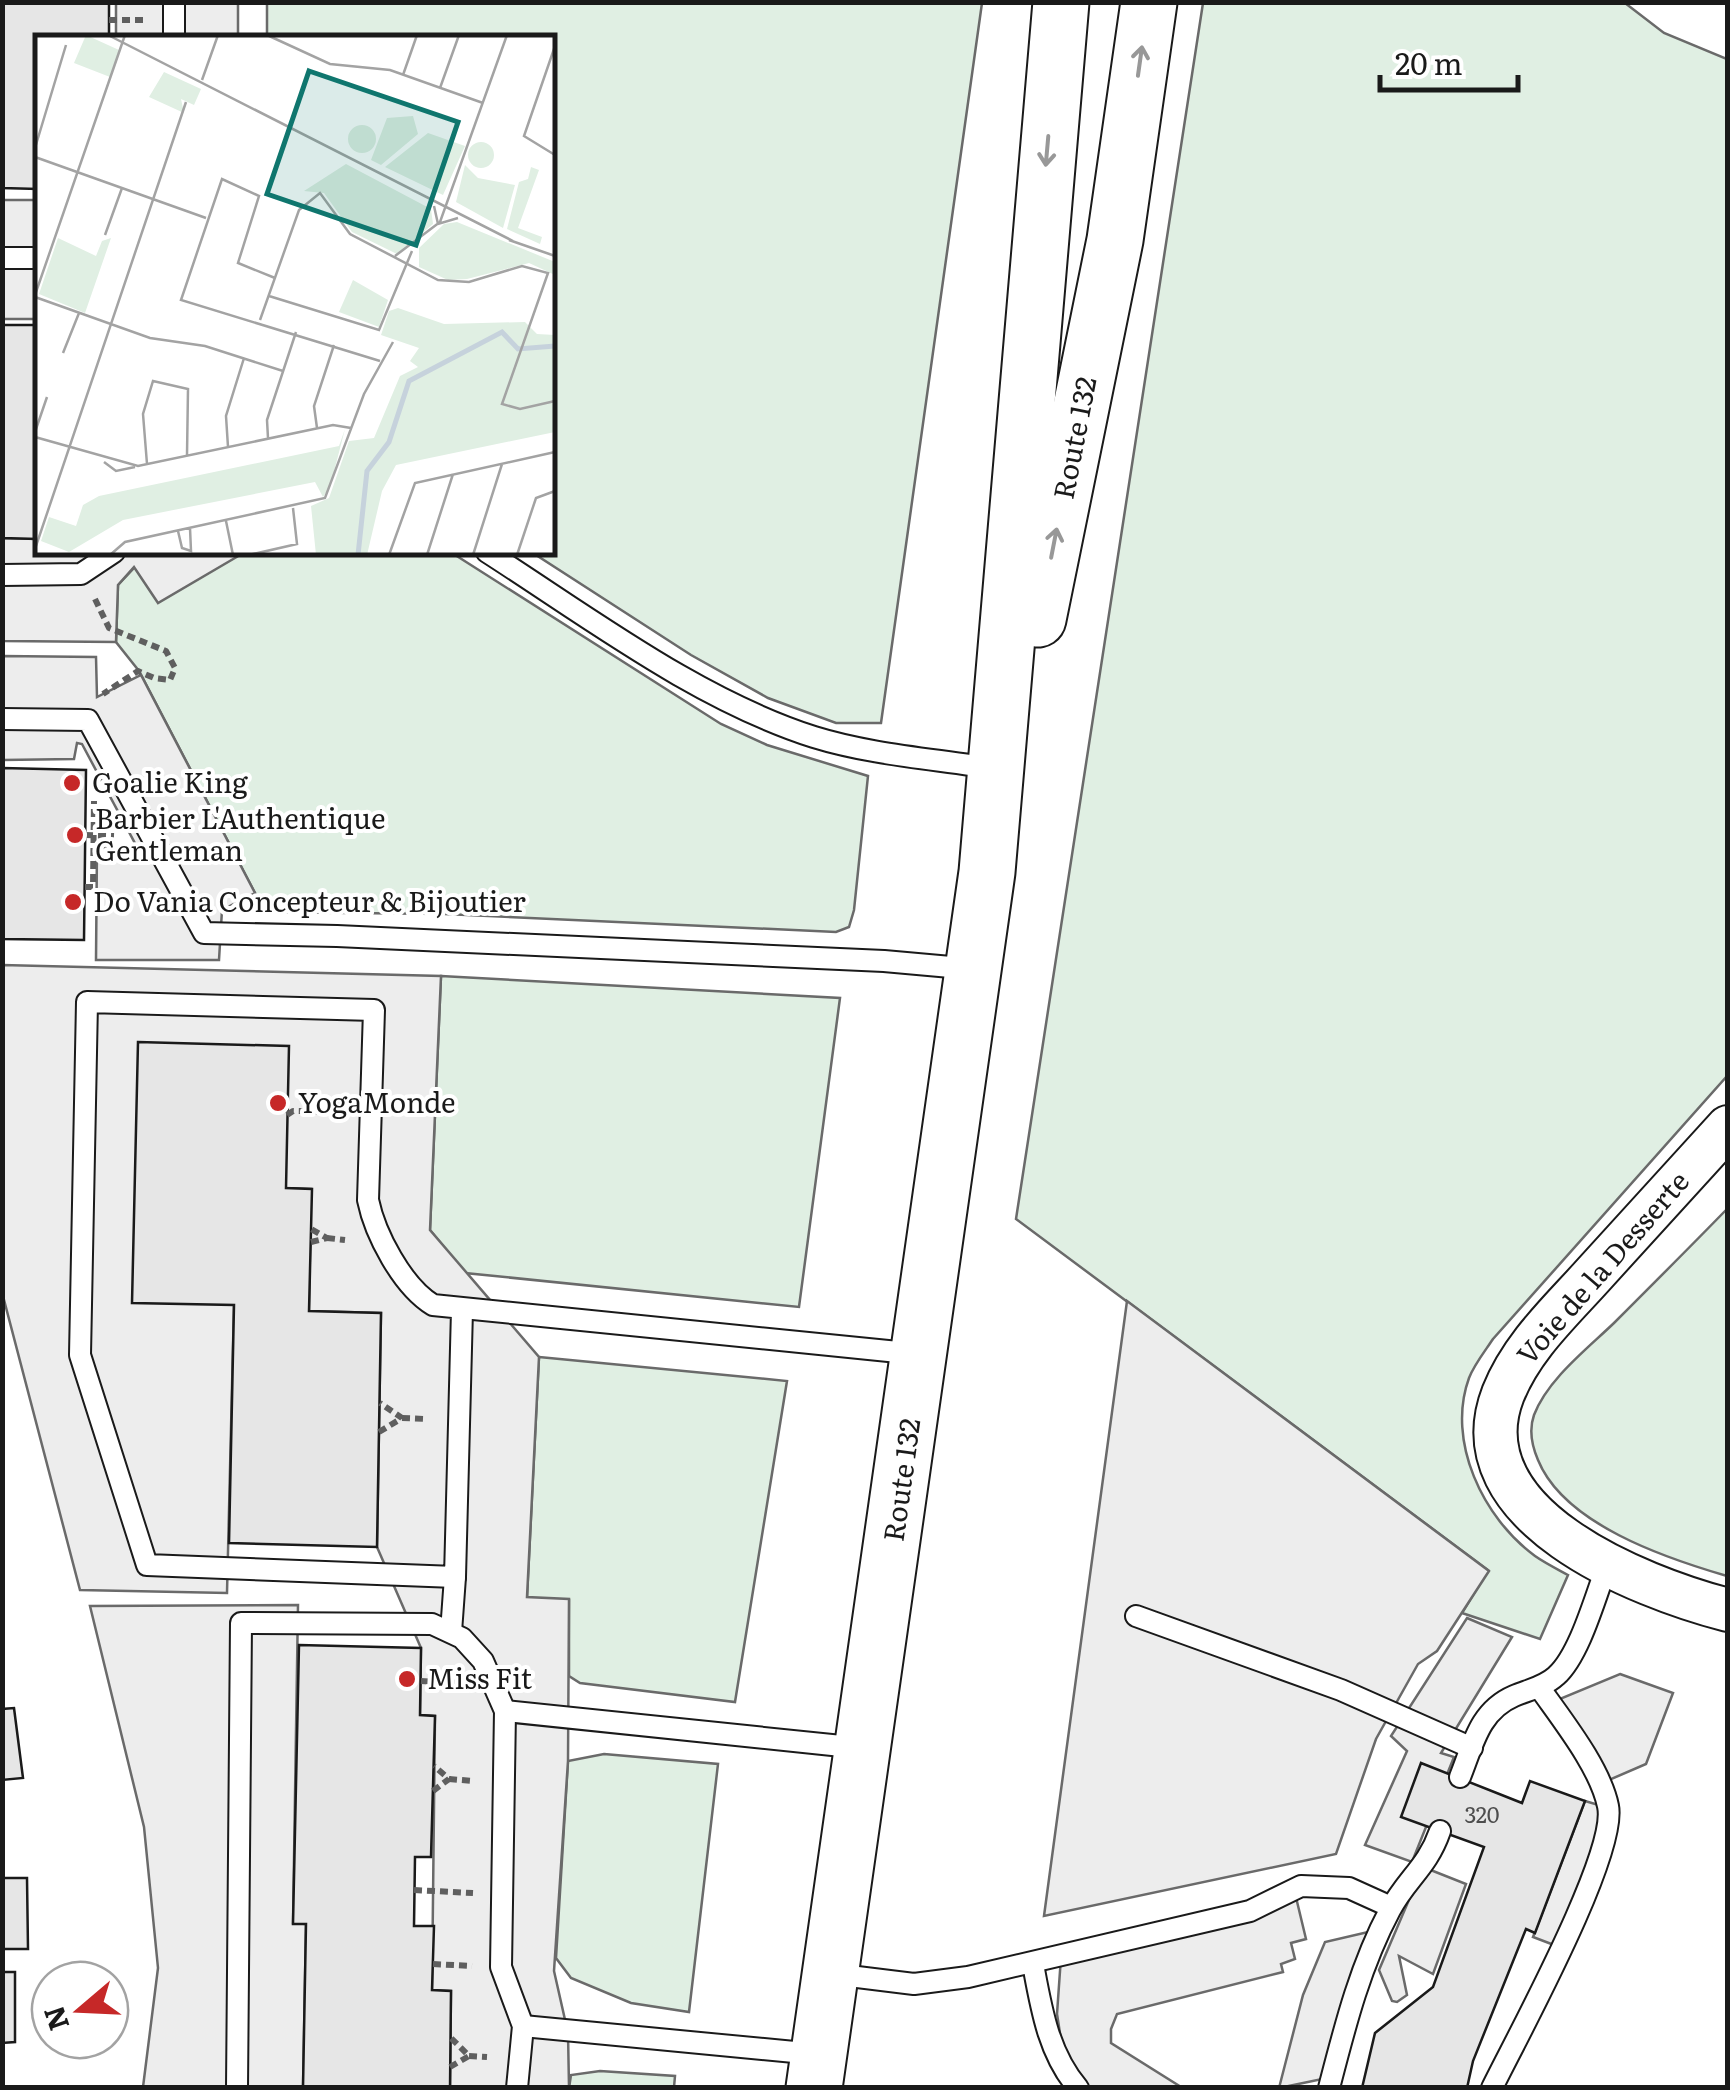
<svg xmlns="http://www.w3.org/2000/svg" width="1730" height="2090" font-family="Literata,serif">
<style>
.green{fill:#e0efe3;stroke:#6a6a6a;stroke-width:2.5}
.parking{fill:#ededed;stroke:#6a6a6a;stroke-width:2.5}
.building{fill:#e6e6e6;stroke:#1a1a1a;stroke-width:2.5}
.lines{fill:none;stroke-linecap:round;stroke-linejoin:round}
.service-casing{stroke:#1a1a1a;stroke-width:24}
.minor-casing{stroke:#1a1a1a;stroke-width:46}
.trunk-casing{stroke:#1a1a1a;stroke-width:59}
.path{stroke:#5f5f5f;stroke-width:6;stroke-dasharray:8 5;stroke-linecap:butt}
.service{stroke:#fff;stroke-width:20}
.minor{stroke:#fff;stroke-width:42}
.trunk{stroke:#fff;stroke-width:55}
.oneway{stroke:#989898}
.poi-dot{fill:#c62828;stroke:#fff;stroke-width:4}
.labels{text-anchor:middle;stroke-width:8;stroke-linejoin:round;paint-order:stroke}
.number-label{font-size:22px;fill:#4d4d4d}
.street-label{font-size:28px;fill:#1a1a1a;stroke:#fff}
.poi-label{font-size:28px;fill:#1a1a1a;stroke:#fff;text-anchor:start}
.inset-river{fill:none;stroke:#c6d2dc;stroke-width:5}
.inset-road{fill:none;stroke:#a3a3a3;stroke-width:2.5}
.view{fill:#0f766e;fill-opacity:0.15;stroke:#0f766e;stroke-width:5}
.inset-edge{fill:none;stroke:#1a1a1a;stroke-width:5}
</style>
<rect width="100%" height="100%" fill="#fff"/>
<g class="green">
<polygon points="267,3 982,3 881,723 836,723 768,698 691,655 533,553 552,552 552,38 267,37"/>
<path d="M1203,3H1625L1664,33L1727,59V1076L1493,1339C1485,1351 1474,1365 1469,1378C1446,1441 1483,1518 1535,1556C1545,1563 1557,1569 1568,1575L1540,1639L1462,1613L1488,1570L1016,1219Z"/>
<polygon points="239,553 452,553 721,724 767,745 868,776 854,910 849,927 836,932 445,914 252,912 255,893 139,671 116,642 118,585 135,567"/>
<polygon points="441,976 840,998 799,1307 465,1273 430,1230"/>
<path d="M1727,1209V1576C1665,1558 1564,1524 1538,1460C1532,1446 1529,1429 1534,1415C1548,1379 1587,1349 1614,1323C1652,1285 1690,1247 1727,1209Z"/>
<polygon points="539,1357 787,1381 735,1702 580,1683 569,1676 569,1600 527,1598"/>
<polygon points="604,1754 718,1764 689,2012 631,2003 571,1978 556,1958 568,1761"/>
<polygon points="600,2071 675,2076 674,2087 569,2088 571,2075"/>
</g>
<g class="parking">
<polygon points="116,3 238,3 238,37 116,38"/>
<polygon points="2,200 37,200 37,319 3,319"/>
<polygon points="2,538 37,539 38,552 240,555 158,603 134,567 118,585 116,642 3,641"/>
<polygon points="2,656 96,657 97,697 141,675 255,893 222,910 219,960 96,960 97,847 138,849 82,744 77,743 74,759 3,760"/>
<polygon points="2,965 441,976 430,1230 539,1357 527,1597 569,1599 568,1761 554,1971 568,2033 569,2087 450,2087 451,1991 432,1990 435,1716 420,1715 421,1648 377,1547 381,1313 309,1311 311,1189 286,1188 234,1305 227,1593 80,1590 3,1296"/>
<polygon points="1127,1301 1489,1571 1437,1651 1418,1664 1376,1739 1336,1854 1044,1916"/>
<polygon points="298,1605 293,1923 306,1924 303,2087 143,2087 158,1968 144,1827 90,1606"/>
<polygon points="1467,1618 1512,1637 1441,1753 1454,1757 1412,1862 1365,1845 1407,1751 1391,1736"/>
<polygon points="1620,1674 1673,1693 1646,1764 1602,1783 1550,1703"/>
<polygon points="1585,1801 1609,1808 1562,1948 1533,1937"/>
<polygon points="1423,1867 1466,1884 1433,1974 1399,1956 1407,1995 1397,2002 1392,2001 1379,1970"/>
<polygon points="1294,1889 1306,1939 1291,1943 1295,1959 1281,1964 1283,1972 1117,2014 1111,2029 1111,2043 1181,2087 1062,2087 1077,2073 1062,2046 1057,2014 1061,1957"/>
<polygon points="1381,1929 1332,2077 1279,2088 1303,1995 1325,1942"/>
</g>
<g class="building">
<polygon points="2,2 109,2 109,38 38,38 38,189 2,188"/>
<polygon points="2,325 38,325 38,539 2,538"/>
<polygon points="2,768 86,770 84,940 2,939"/>
<polygon points="138,1042 289,1046 286,1188 312,1189 309,1311 381,1313 377,1547 229,1543 234,1305 132,1303"/>
<polygon points="299,1645 421,1648 420,1715 435,1716 431,1857 415,1857 414,1926 434,1926 432,1990 451,1991 450,2088 303,2088 306,1924 293,1924"/>
<polygon points="14,1708 23,1778 2,1780 2,1709"/>
<polygon points="1421,1763 1522,1803 1530,1781 1585,1801 1535,1933 1526,1929 1473,2061 1467,2088 1362,2088 1375,2033 1433,1987 1484,1847 1401,1817"/>
<polygon points="2,1878 27,1878 28,1949 2,1949"/>
<polygon points="2,1972 15,1972 15,2042 2,2043"/>
</g>
<g class="lines">
<defs>
<g id="service">
<polyline points="174,2 174,38"/>
<polyline points="2,258 38,258"/>
<path d="M487,552C590,618 698,700 814,737C872,755 936,759 996,769"/>
<polyline points="2,575 81,574 114,552"/>
<polyline points="2,719 88,720 204,933 337,936 884,961 973,969"/>
<path d="M462,1310L455,1577L147,1565L80,1355L87,1002L374,1010L368,1200C375,1234 402,1286 433,1305L918,1354"/>
<polyline points="1136,1616 1341,1690 1472,1748"/>
<polyline points="451,1632 455,1577"/>
<polyline points="505,1711 861,1748"/>
<path d="M1460,1777C1473,1745 1479,1711 1514,1696C1528,1690 1544,1687 1556,1676C1580,1655 1596,1594 1608,1563"/>
<path d="M1033,1964C1041,2007 1048,2053 1078,2088"/>
<polyline points="833,1974 914,1984 968,1977 1250,1911 1301,1886 1349,1888 1391,1907"/>
<polyline points="523,2026 815,2054"/>
<polyline points="237,2088 241,1623 432,1624 462,1638 483,1661 505,1711 501,1967 523,2026 517,2088"/>
<path d="M1329,2088C1345,2026 1360,1966 1390,1910C1407,1878 1427,1868 1440,1831"/>
<path d="M1492,2088C1517,2037 1618,1853 1608,1806C1600,1767 1562,1720 1539,1687"/>
</g>
<path id="minor" d="M1728,1127C1683,1176 1639,1225 1595,1273C1561,1311 1522,1346 1503,1394C1456,1515 1639,1587 1728,1610"/>
<g id="trunk">
<polyline points="1038,619 1115,240 1149,2"/>
<polyline points="814,2088 987,872 1061,2"/>
</g>
</defs>
<use href="#service" class="service-casing"/>
<use href="#minor" class="minor-casing"/>
<use href="#trunk" class="trunk-casing"/>
<g class="path">
<polyline points="109,20 143,20"/>
<polyline points="95,599 109,628 166,651 175,668 170,680 154,678 138,671 103,694"/>
<polyline points="85,835 114,836"/>
<polyline points="85,887 93,887 94,801"/>
<polyline points="287,1115 293,1111 340,1112"/>
<polyline points="327,1238 345,1240"/>
<polyline points="311,1242 327,1238 311,1229"/>
<polyline points="402,1418 426,1419"/>
<polyline points="379,1432 402,1418 380,1403"/>
<polyline points="421,1681 459,1683"/>
<polyline points="449,1779 473,1781"/>
<polyline points="433,1791 449,1779 434,1766"/>
<polyline points="414,1890 473,1893"/>
<polyline points="433,1964 472,1966"/>
<polyline points="469,2056 487,2057"/>
<polyline points="450,2067 469,2056 450,2037"/>
</g>
<use href="#service" class="service"/>
<use href="#minor" class="minor"/>
<use href="#trunk" class="trunk"/>
</g>
<defs><path id="oneway-shaft" d="M-6 0H5M1.5-3L5.5 0L1.5 3" fill="none" stroke-width="1.6" stroke-linecap="round" stroke-linejoin="round" transform="scale(2.5)"/></defs>
<g class="oneway">
<use href="#oneway-shaft" transform="translate(1140 61) rotate(-82)"/>
<use href="#oneway-shaft" transform="translate(1047 151) rotate(95)"/>
<use href="#oneway-shaft" transform="translate(1054 543) rotate(-79)"/>
</g>
<g class="poi-dot">
<circle cx="72" cy="783" r="10"/>
<circle cx="75" cy="835" r="10"/>
<circle cx="73" cy="902" r="10"/>
<circle cx="278" cy="1103" r="10"/>
<circle cx="407" cy="1679" r="10"/>
</g>
<g class="labels">
<g class="number-label">
<text x="1482" y="1823">320</text>
</g>
<g class="street-label">
<text transform="translate(1075 438) rotate(-79)" y="10">Route 132</text>
<text transform="translate(1603 1268) rotate(-49)" y="10">Voie de la Desserte</text>
<text transform="translate(902 1480) rotate(-82)" y="10">Route 132</text>
</g>
<g class="poi-label">
<text x="92" y="793">Goalie King</text>
<text x="95" y="829">Barbier L'Authentique<tspan x="95" dy="32">Gentleman</tspan></text>
<text x="93" y="912">Do Vania Concepteur &amp; Bijoutier</text>
<text x="298" y="1113">YogaMonde</text>
<text x="427" y="1689">Miss Fit</text>
</g>
</g>
<g transform="translate(35 35)">
<rect width="520" height="520" fill="#fff"/>
<path d="M51,0L84,15L75,42L39,28ZM129,37L166,54L159,70L146,64L149,78L114,62ZM378,81L383,99L346,130L336,125L352,83ZM313 104a14 14 0 1 1 28 0a14 14 0 1 1-28 0ZM393,98L430,111L408,160L350,132ZM433 120a13 13 0 1 1 26 0a13 13 0 1 1-26 0ZM311,129L396,174L398,189L362,219L317,197L289,158L269,156ZM430,130L443,143L480,150L468,193L421,167ZM496,132L504,135L483,193L507,202L505,209L472,194L484,147L493,144ZM422,187L520,227V240L494,228L432,244L413,245L384,232V213L409,189ZM23,203L61,221L67,206L76,203L50,278L4,259ZM318,245L353,265L344,292L304,277ZM363,273L409,289L490,287L502,299L520,300V397L361,430L347,456L332,520H281L276,471L294,463L314,406L339,403L365,341L383,332L375,326L384,313L346,300L354,276ZM310,394L295,452L288,462L280,447L88,485L34,517L6,506L14,482L41,491L48,470L64,461L304,411Z" fill="#e0efe3"/>
<path class="inset-river" d="M323,520L332,436L354,407L374,346L467,297L483,314L520,311"/>
<path class="inset-road" d="M73,0L478,206M232,0L295,29L355,35L448,68M520,11L489,101L520,120M368,40L382,0M167,45L183,0M405,53L424,0M0,113L31,10M0,122L171,183M399,171L403,189L423,183M70,200L87,153M474,205L520,221M360,221L405,187L472,0M240,243L203,228L224,161L187,144L146,265L345,326M0,260L90,0M234,261L344,295L377,216M0,262L115,303L170,311L248,336M225,285L264,175L285,158L315,199L403,245L434,247L487,231L513,238L467,369L485,374L520,366M28,318L44,278M282,393L279,371L299,310M0,397L12,362M0,402L103,431L298,390L316,393M233,403L232,385L261,297M193,412L191,381L209,323M69,427L81,436L100,432M112,429L108,379L118,346L153,354L152,420M191,486L198,520M143,496L147,513L156,516L155,493M1,511L151,67M75,520L90,507L290,463L329,359L358,307M214,520L262,509L258,473M354,520L380,448L520,417M392,520L418,439M438,520L467,429M482,520L501,463L520,456"/>
<path class="view" d="M274,36L423,87L381,210L232,159Z"/>
<rect width="520" height="520" class="inset-edge"/>
</g>
<rect width="1730" height="2090" fill="none" stroke="#1a1a1a" stroke-width="10"/>
<g transform="translate(80 2010) rotate(251)"><circle r="48" fill="#ffffff" stroke="#a3a3a3" stroke-width="2.5"/>
<path d="M0-8L18 38L0 25L-18 38Z" fill="#c62828"/>
<text y="-15" font-size="28" font-weight="bold" text-anchor="middle" fill="#1a1a1a">N</text>
</g>
<path d="M1380 75v15h138v-15" fill="none" stroke="#1a1a1a" stroke-width="5"/>
<text x="1395" y="75" font-size="30" fill="#1a1a1a" stroke="#ffffff" stroke-width="8" paint-order="stroke">20 m</text>
</svg>
